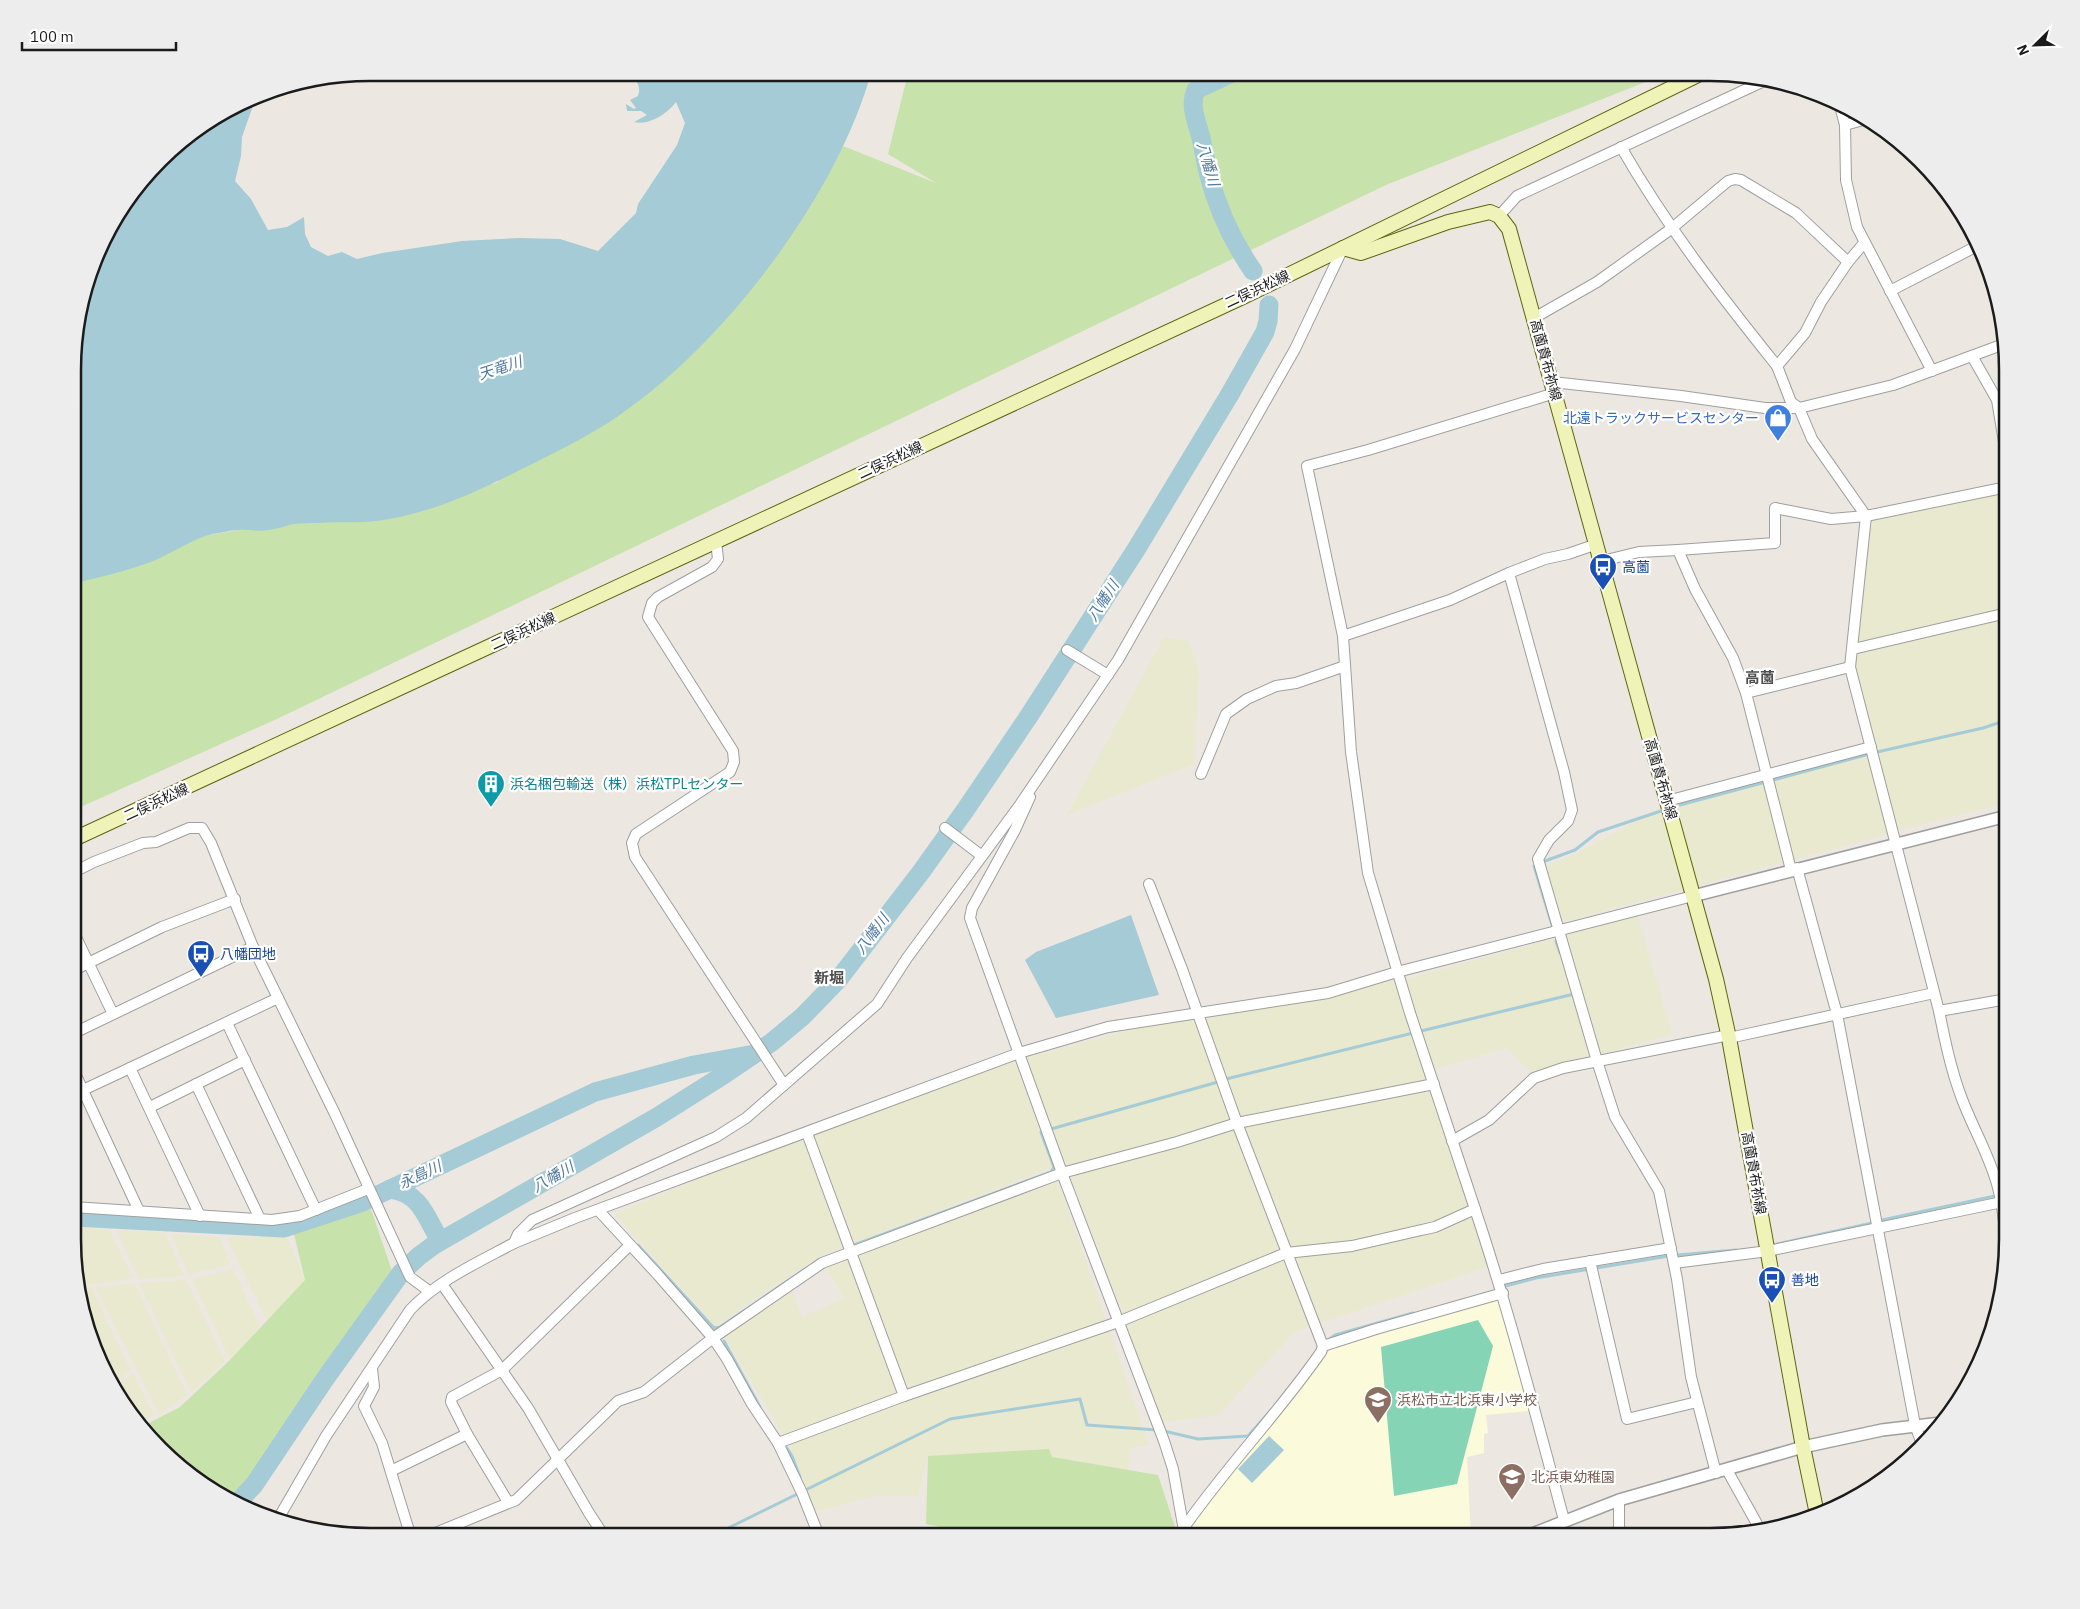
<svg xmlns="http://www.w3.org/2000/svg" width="2080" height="1609" font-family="'IBM Plex Sans','Noto Sans JP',sans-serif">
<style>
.education{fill:#fbfbdb}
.farmland{fill:#e8e9ce}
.grass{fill:#c7e2ab}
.pitch{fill:#85d4b5}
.water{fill:#a5cbd6}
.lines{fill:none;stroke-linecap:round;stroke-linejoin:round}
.stream{stroke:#a5cbd6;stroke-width:3}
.river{stroke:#a5cbd6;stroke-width:19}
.minor-casing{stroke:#9f9f9f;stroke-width:12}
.tertiary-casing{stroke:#9f9f9f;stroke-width:14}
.secondary-casing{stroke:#5d660e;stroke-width:16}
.minor{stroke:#fff;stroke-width:10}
.tertiary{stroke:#fff;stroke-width:11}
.secondary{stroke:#f0f3b8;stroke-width:14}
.labels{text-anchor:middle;stroke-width:4.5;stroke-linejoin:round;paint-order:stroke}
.street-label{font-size:14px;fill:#1b1b1b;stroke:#fff}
.shop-label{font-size:14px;fill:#366cbe;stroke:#fff;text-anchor:end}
.transit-label{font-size:14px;fill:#164399;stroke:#fff;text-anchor:start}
.culture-label{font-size:14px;fill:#0d838f;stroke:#fff;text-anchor:start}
.education-label{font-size:14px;fill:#785e54;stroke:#fff;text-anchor:start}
.water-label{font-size:15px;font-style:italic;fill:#517aa1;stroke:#fff}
.neighbourhood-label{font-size:15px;font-weight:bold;fill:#4e4e4e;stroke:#fff}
.rim{fill:none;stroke:#1b1b1b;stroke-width:2.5}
</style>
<rect width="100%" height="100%" fill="#ece8e1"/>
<polygon class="education" points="1497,1297 1529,1411 1486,1415 1488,1433 1484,1434 1484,1453 1467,1457 1471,1536 1190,1536 1187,1525 1332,1347"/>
<g class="farmland">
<polygon points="2007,483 2007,803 1897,830 1855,666 1872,520"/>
<polygon points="1164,637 1189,642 1199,672 1194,764 1067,815"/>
<polygon points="1870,757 1888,834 1562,922 1546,866 1578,853 1674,800"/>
<polygon points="1638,916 1672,1034 1533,1074 1506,1048 1433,1070 1406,979"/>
<polygon points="1397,972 1494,1265 1294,1332 1219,1415 1163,1422 1026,1058 1196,1012"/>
<polygon points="1015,1062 1053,1167 818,1257 715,1326 615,1214 832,1123"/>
<polygon points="1058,1181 1149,1445 1130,1448 1128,1470 1051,1457 928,1456 918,1496 873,1496 816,1512 790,1446 725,1338 790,1287 802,1317 844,1298 825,1267"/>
<polygon points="73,1228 109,1229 133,1278 81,1286 73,1258"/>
<polygon points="116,1230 165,1233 184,1276 139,1279"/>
<polygon points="171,1234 220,1237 230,1264 189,1275"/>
<polygon points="286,1236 305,1280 267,1322 227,1238"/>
<polygon points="233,1269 260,1327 230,1360 192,1279"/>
<polygon points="186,1280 225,1361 191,1392 139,1283"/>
<polygon points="134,1283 187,1395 159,1414 96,1288"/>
<polygon points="91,1287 130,1370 113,1384 103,1371 81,1289"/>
<polygon points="133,1373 154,1415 142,1421 116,1387"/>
</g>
<g class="grass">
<polygon points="908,73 1668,73 1386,185 279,718 74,810 75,568 210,535 496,483 783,245 843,146 936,183 888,154"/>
<polygon points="371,1209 392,1271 258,1465 246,1507 174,1463 145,1425 180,1407 230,1360 305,1280 292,1226"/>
<polygon points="1049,1449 1052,1457 1158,1475 1178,1536 986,1536 926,1524 928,1456"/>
</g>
<polygon class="pitch" points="1478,1320 1493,1346 1457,1484 1394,1496 1381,1347"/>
<g class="water">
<path d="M634,73H871C838,192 731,334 632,406C598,432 560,450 522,469C480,490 436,511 389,519C365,524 342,521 318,523C310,523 301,523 293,524C285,526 277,529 268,530C258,532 248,529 238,530C230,530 221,533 213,534C191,539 173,553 153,561C128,571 100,577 75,583V331L112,222L174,146L255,100L242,137L241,156L235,181L251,199L268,230L287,227L304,217L305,234L311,247L328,256L342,252L357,259L382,253L462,241L520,238L560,239L598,251L636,213L638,204L677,145L685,123L676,102C668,113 649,126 634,122L647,115L641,111H627L626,104L634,109L636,108L630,100L638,96C641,88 638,83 633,77Z"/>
<polygon points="1131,915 1159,995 1056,1018 1025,960 1036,952"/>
<polygon points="1269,1436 1284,1450 1252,1483 1238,1469"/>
</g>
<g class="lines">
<g class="stream">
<polyline points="1680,805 1877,752 1983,728 2007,720"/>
<polyline points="1545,861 1575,850 1598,832 1661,811"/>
<polyline points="1534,866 1552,925"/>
<polyline points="1556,941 1560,953"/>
<polyline points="1421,1031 1574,994 1573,992"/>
<polyline points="1226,1079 1413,1033"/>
<polyline points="1051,1129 1218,1082"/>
<polyline points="2005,1194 2007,1194"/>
<polyline points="1882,1220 1995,1196"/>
<polyline points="1777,1244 1872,1223"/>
<polyline points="638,1245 714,1328 720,1327 805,1269"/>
<polyline points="854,1245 1051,1172 1054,1167 1041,1132"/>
<polyline points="1677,1255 1736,1250"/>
<polyline points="1502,1287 1536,1278 1669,1256"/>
<polyline points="1328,1340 1335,1335 1413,1313"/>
<polyline points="724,1341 760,1407"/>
<polyline points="1164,1431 1198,1439 1248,1436 1272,1409"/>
<polyline points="787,1448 792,1456 800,1477"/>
<polyline points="712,1536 950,1419 1080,1399 1087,1425 1157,1430"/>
</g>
<g class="river">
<path d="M1232,73L1196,90C1189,107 1197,121 1201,138C1204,151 1206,164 1209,176C1218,210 1233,242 1253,271"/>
<path d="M390,1189C421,1193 426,1217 440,1241"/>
<polyline points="73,1217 284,1228 363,1202 595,1092 694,1065 749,1055"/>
<polyline points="238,1502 254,1485 325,1379 401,1273 419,1256 434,1245 657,1117 725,1074 772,1042 802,1017 838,980 921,872 966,809 1027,719 1137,548 1230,394 1265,332 1268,321 1269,305"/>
</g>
<defs>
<g id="minor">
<polyline points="1840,106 1845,125 1846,180 1857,227 1932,371"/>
<polyline points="1845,125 1863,120"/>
<path d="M1621,147C1667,227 1720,295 1777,366"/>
<polyline points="1499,216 1517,196 1764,81"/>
<path d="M1864,243L1848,262L1821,302L1805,333L1777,366L1791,402L1799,408L1812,439L1866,516L1850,667L1939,1011C1945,1041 1951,1070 1962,1099C1973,1128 1989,1155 1997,1184C2004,1209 2006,1238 2006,1264"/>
<polyline points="1890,291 1979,245"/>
<polyline points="1534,318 1597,282 1671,229 1728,181 1735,179 1741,180 1796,213 1848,262"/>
<polyline points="1972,356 1997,400 2007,460"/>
<polyline points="1552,382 1681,396 1765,408 1799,408 1893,385 2004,344"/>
<polyline points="716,541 718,559 712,567 658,597 652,603 648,617 733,751 734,762 730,772 636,834 632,843 635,857 784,1085"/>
<polyline points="1678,550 1775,543 1775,508 1831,519 1866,516 2007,487"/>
<polyline points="1602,561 1639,552 1678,550 1695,589 1733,658 1746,693 1791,870"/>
<polyline points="1509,573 1564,772 1572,810 1568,821 1549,840 1538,859 1597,1061 1615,1117 1659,1191 1677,1279 1691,1377 1716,1473"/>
<polyline points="1343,636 1450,600 1509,573 1545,559 1568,554 1597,544"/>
<polyline points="1853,649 2007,613"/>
<polyline points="1067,650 1108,675"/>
<polyline points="1746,693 1850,667"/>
<polyline points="1201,774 1226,714 1247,699 1276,686 1296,683 1345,666"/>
<polyline points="1030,797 1015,830 972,908 970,918 1065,1181 1164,1441 1173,1469 1185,1536"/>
<polyline points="1667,801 1871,747"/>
<polyline points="945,828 982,856"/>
<polyline points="1797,868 1837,1014 1915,1425 1922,1444"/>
<polyline points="74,872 94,862 143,843 156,842 189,828 202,828 211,843 253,947 335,1114 410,1277 429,1291"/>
<path d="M1149,884L1182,969L1237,1123L1323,1346L1321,1352C1278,1414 1226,1467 1183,1529"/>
<polyline points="74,933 113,1014"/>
<polyline points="74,970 162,927 235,899"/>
<polyline points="1939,1011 2007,999"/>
<polyline points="227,1023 316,1210"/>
<polyline points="74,1033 253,947"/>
<polyline points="1729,1038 1934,993"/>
<polyline points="74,1071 139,1211"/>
<polyline points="196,1084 260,1219"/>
<polyline points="83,1090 130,1068"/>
<polyline points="150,1107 245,1060"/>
<polyline points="807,1133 904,1396"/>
<polyline points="1452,1141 1489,1120 1534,1078 1563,1068 1729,1035"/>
<polyline points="73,1207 272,1220 300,1216 368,1189"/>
<path d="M1475,1209C1509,1311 1536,1416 1564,1520"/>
<polyline points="598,1210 658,1275 713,1338 727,1359 752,1404 778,1443 802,1493 819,1536"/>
<polyline points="200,1216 130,1068 278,998"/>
<polyline points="514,1243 575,1218 1019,1053 1108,1027 1328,993 1397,972 1693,896"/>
<polyline points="1590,1261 1627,1419 1697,1402"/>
<polyline points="1674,1263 1768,1251 2007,1201"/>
<polyline points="1499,1280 1543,1269 1671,1248"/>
<polyline points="442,1284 528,1408 589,1513 604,1536"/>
<polyline points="1323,1346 1376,1329 1503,1293"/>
<polyline points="372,1369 374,1387 364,1406 382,1443 410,1534"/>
<polyline points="467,1434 451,1402 452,1397 502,1370 630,1245"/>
<polyline points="778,1443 904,1396 1118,1322 1286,1253 1352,1246 1417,1231 1435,1227 1475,1209 1410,1013 1368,873 1351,752 1343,636 1307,466 1368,450 1555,393"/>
<polyline points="1727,1470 1761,1531"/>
<polyline points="391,1471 467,1434 508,1502"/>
<path d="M278,1519L326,1436L410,1310C438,1280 479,1262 514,1243L518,1234L532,1220L716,1137L746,1118L877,1004L907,958L1019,806L1118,660L1295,349L1343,248"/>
<polyline points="405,1536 410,1534 428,1536 516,1500 618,1401 644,1392 713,1338 822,1263 1062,1173 1177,1142 1237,1123 1434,1084"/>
<polyline points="1619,1536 1619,1500"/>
</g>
<g id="tertiary">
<polyline points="1693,896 2007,816"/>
<polyline points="1527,1536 1619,1500 1803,1447 1882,1430 1941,1423"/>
</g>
<g id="secondary">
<polyline points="1343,248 1361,253 1448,222 1490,212 1499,216 1509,229 1716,979 1729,1038 1803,1447 1817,1514"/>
<polyline points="74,839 1243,297 1702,73"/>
</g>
</defs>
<use href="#minor" class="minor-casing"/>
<use href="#tertiary" class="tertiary-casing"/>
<use href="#secondary" class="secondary-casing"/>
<use href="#minor" class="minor"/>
<use href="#tertiary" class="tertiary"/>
<use href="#secondary" class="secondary"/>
</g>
<defs>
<symbol id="shop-pin" viewBox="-11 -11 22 30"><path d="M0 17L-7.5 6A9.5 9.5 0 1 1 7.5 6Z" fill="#3f7fe0" stroke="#fff"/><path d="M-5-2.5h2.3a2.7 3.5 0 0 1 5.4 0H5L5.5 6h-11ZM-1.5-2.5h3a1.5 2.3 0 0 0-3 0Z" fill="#fff"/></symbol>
<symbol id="bus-pin" viewBox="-11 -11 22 30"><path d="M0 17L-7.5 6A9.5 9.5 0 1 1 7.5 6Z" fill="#1a4fb4" stroke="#fff"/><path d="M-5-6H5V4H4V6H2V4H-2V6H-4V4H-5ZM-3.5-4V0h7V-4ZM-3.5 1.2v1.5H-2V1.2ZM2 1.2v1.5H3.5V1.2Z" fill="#fff"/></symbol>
<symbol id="building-pin" viewBox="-11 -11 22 30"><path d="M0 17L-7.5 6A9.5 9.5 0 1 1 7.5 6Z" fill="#0f9aa8" stroke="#fff"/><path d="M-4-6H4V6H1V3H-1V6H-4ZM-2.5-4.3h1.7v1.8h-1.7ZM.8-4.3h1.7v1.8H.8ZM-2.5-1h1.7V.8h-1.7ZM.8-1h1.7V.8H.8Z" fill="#fff"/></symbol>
<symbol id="school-pin" viewBox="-11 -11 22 30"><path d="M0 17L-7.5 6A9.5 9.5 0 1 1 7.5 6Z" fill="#8d6e63" stroke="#fff"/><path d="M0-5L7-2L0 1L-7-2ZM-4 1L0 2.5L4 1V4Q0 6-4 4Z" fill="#fff"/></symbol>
</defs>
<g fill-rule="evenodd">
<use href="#shop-pin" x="1762" y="402" width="32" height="43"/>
<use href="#bus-pin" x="1587" y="551" width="32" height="43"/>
<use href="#building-pin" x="475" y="768" width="32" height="43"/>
<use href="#bus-pin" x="185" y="938" width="32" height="43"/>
<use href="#bus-pin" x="1756" y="1264" width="32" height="43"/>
<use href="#school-pin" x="1362" y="1384" width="32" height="43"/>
<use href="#school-pin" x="1496" y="1461" width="32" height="43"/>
</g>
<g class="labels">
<g class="street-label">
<text transform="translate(1257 289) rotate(-25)" y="5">二俣浜松線</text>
<text transform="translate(1546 360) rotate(75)" y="5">高薗貴布祢線</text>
<text transform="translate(890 460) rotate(-25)" y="5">二俣浜松線</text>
<text transform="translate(523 631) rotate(-25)" y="5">二俣浜松線</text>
<text transform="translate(1661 779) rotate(74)" y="5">高薗貴布祢線</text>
<text transform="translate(156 802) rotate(-25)" y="5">二俣浜松線</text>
<text transform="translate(1754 1173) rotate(80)" y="5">高薗貴布祢線</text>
</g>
<g class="shop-label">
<text x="1759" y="423">北遠トラックサービスセンター</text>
</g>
<g class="transit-label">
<text x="1622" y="572">高薗</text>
<text x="220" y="959">八幡団地</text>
<text x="1791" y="1285">善地</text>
</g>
<g class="culture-label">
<text x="510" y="789">浜名梱包輸送（株）浜松TPLセンター</text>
</g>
<g class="education-label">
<text x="1397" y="1405">浜松市立北浜東小学校</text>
<text x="1531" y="1482">北浜東幼稚園</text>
</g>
<g class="water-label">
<text transform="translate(1208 164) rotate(74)" y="5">八幡川</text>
<text transform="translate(500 368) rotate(-18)" y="5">天竜川</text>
<text transform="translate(1103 601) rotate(-57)" y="5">八幡川</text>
<text transform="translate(872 934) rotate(-53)" y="5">八幡川</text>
<text transform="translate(420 1175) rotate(-25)" y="5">永島川</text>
<text transform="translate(553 1177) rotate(-30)" y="5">八幡川</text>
</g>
<g class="neighbourhood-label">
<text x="1760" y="683">高薗</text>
<text x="829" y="983">新堀</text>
</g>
</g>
<path d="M0 0H2080V1609H0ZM370 81H1710A289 289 0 0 1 1999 370V1239A289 289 0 0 1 1710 1528H370A289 289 0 0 1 81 1239V370A289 289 0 0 1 370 81Z" fill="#ededed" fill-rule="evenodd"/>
<path class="rim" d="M370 81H1710A289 289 0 0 1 1999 370V1239A289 289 0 0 1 1710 1528H370A289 289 0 0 1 81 1239V370A289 289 0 0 1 370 81Z"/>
<g transform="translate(2035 45) rotate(247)" stroke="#ffffff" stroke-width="4" paint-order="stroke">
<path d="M0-4L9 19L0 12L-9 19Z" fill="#1b1b1b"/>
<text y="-8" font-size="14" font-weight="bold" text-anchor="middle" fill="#1b1b1b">N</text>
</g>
<path d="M22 42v8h154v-8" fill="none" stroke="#1b1b1b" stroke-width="2.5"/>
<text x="30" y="42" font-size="15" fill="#1b1b1b" stroke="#ffffff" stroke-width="4" paint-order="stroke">100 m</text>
</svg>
